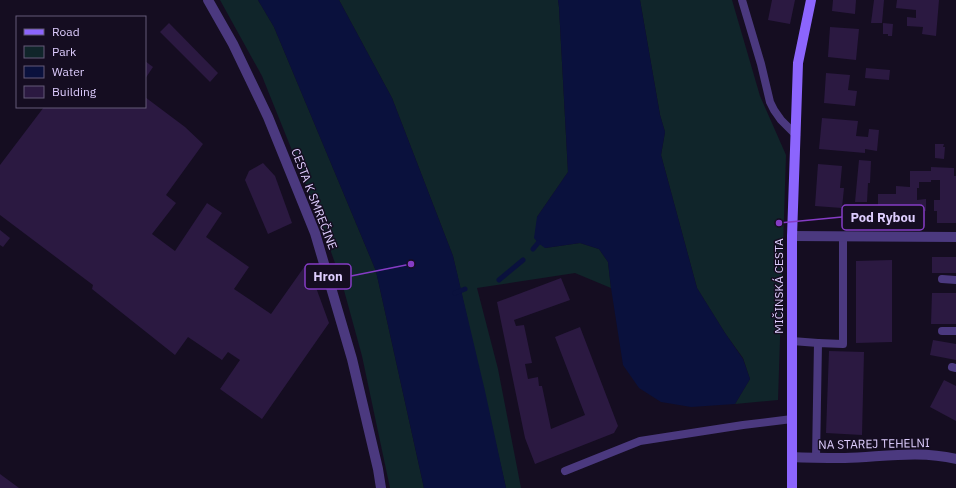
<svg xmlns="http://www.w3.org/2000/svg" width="956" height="488" font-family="'IBM Plex Sans',sans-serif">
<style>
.green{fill:#10252a}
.water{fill:#0a113d}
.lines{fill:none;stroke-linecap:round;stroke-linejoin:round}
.stream{stroke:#0a113d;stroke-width:5}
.building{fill:#2b1941}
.lane{stroke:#4b397f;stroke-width:8}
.street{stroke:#4b397f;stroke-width:10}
.secondary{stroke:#8c65fd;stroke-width:10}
.labels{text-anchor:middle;stroke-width:3;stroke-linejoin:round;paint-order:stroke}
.street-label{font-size:12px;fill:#decdfe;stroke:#150d21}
.leader{fill:none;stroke:#853cc5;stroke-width:1.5}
.callout-dot{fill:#853cc5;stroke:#150d21;stroke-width:1.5}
.callout{fill:#150d21;stroke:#853cc5;stroke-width:1.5}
.callout-label{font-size:13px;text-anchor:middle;font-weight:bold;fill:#decdfe}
</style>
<rect width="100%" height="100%" fill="#150d21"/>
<g class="green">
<polygon points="220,0 258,0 274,27 376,271 424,488 390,488 362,356 342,283 318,215 262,76"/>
<polygon points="339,0 558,0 559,7 568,172 537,217 545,248 580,243 599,249 608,262 611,288 575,273 477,288 498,369 521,488 506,488 453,256 392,98"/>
<polygon points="640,0 732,0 760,96 786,155 778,400 735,404 750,379 743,358 725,333 697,288 661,155 665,132 660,115"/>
</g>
<g class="water">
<polygon points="258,0 339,0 392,98 453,256 485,391 506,488 424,488 376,271 274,27"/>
<polygon points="558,0 640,0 660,115 665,132 661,155 697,288 725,333 743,359 750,379 735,404 691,407 661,402 639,388 623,365 611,288 608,262 599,249 580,243 545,248 538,243 534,238 537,217 568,172 559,7"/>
</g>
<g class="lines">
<g class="stream">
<polyline points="533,249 538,243"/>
<polyline points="499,280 523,260"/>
<polyline points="455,293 465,289"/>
</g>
</g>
<g class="building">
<polygon points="772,0 795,0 790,24 768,20"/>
<polygon points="833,0 856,0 855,14 832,11"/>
<polygon points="874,0 884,0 882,23 871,23"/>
<polygon points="897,0 939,0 936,36 922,34 923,27 907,26 907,17 916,18 916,10 896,8"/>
<polygon points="169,23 218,73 210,82 160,32"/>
<polygon points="883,23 893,24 892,36 888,36 888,34 883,34"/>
<polygon points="830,27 859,29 856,60 828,57"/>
<polygon points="145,61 153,67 145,79"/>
<polygon points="866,68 890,70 889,80 865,78"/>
<polygon points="826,73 850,75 848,90 857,91 855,106 824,103"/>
<polygon points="145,97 185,127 203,144 166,195 176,203 152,234 175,251 207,203 222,213 206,237 249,267 234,289 271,314 307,263 329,323 262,419 220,389 240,360 228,352 222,360 188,337 175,355 92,289 93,285 0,215 0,165 44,107 145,107"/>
<polygon points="822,118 858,121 856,136 868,137 869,129 879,130 877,151 865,149 865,153 819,149"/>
<polygon points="935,144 944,144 943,147 945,147 944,159 935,158"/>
<polygon points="859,160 871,161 870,183 868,183 867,202 855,202"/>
<polygon points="263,163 275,176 292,223 268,234 245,180 249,171"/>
<polygon points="818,164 842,166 840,188 844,188 842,208 815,206"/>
<polygon points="931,167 954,168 954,176 956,176 956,223 937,223 937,211 934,211 934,200 940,200 940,180 931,180 931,182 919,182 919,188 917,188 917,200 926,199 926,211 923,211 923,223 878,223 878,194 896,194 896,186 910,187 910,171 931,171"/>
<polygon points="0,230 10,238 3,247 0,245"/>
<rect x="932" y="257" width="24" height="16"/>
<polygon points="892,260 892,342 856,343 856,261"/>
<polygon points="561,278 570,300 514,320 516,326 524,325 532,363 525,364 528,379 538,377 539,386 542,386 551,429 585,415 555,337 580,327 618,426 614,433 535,464 525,438 497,302"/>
<polygon points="932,293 956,293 956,324 931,324"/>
<polygon points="933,340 956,344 956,360 930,355"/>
<polygon points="829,351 864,352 862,435 826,433"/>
<polygon points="944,380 956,386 956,421 930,407"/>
<polygon points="0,474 19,488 0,488"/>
</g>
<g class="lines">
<g class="lane">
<polyline points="742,0 761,64 770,102 774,110 781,120 796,135"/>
<polyline points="942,279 956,280"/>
<polyline points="942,331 956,331"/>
<polyline points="792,341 818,343"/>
<polyline points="952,367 956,368"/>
<polyline points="816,458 818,343 843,344 843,236"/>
<polyline points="565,471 640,441 743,425 792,419"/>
</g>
<g class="street">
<polyline points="208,0 233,44 268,117 315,233 352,359 378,469 381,488"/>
<polyline points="792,236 956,237"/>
<path d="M792,457C810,458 827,458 845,458C882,457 919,450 956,459"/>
</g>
<polyline class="secondary" points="792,488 792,236 798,63 811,0"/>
</g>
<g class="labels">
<g class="street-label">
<text transform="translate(314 199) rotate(69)" y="4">CESTA K SMREČINE</text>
<text transform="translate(779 286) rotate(-90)" y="4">MIČINSKÁ CESTA</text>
<text transform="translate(874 444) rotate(-1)" y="4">NA STAREJ TEHELNI</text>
</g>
</g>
<path class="leader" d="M779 223L842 217M411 264L351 276"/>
<g class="callout-dot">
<circle cx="779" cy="223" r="4"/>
<circle cx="411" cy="264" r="4"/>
</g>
<g class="callout">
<rect x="842" y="205" width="82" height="25" rx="4"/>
<rect x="305" y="264" width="46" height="25" rx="4"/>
</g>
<g class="callout-label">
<text x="883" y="222">Pod Rybou</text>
<text x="328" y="281">Hron</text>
</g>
<rect x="16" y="16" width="130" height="92" fill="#150d21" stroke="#655a79"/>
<rect x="24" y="29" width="20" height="6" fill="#8c65fd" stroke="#655a79"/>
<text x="52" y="36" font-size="12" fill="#decdfe">Road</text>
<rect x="24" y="46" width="20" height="12" fill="#10252a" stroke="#655a79"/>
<text x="52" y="56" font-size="12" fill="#decdfe">Park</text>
<rect x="24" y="66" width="20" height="12" fill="#0a113d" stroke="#655a79"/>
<text x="52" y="76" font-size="12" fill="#decdfe">Water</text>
<rect x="24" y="86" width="20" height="12" fill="#2b1941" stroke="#655a79"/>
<text x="52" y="96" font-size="12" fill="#decdfe">Building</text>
</svg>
